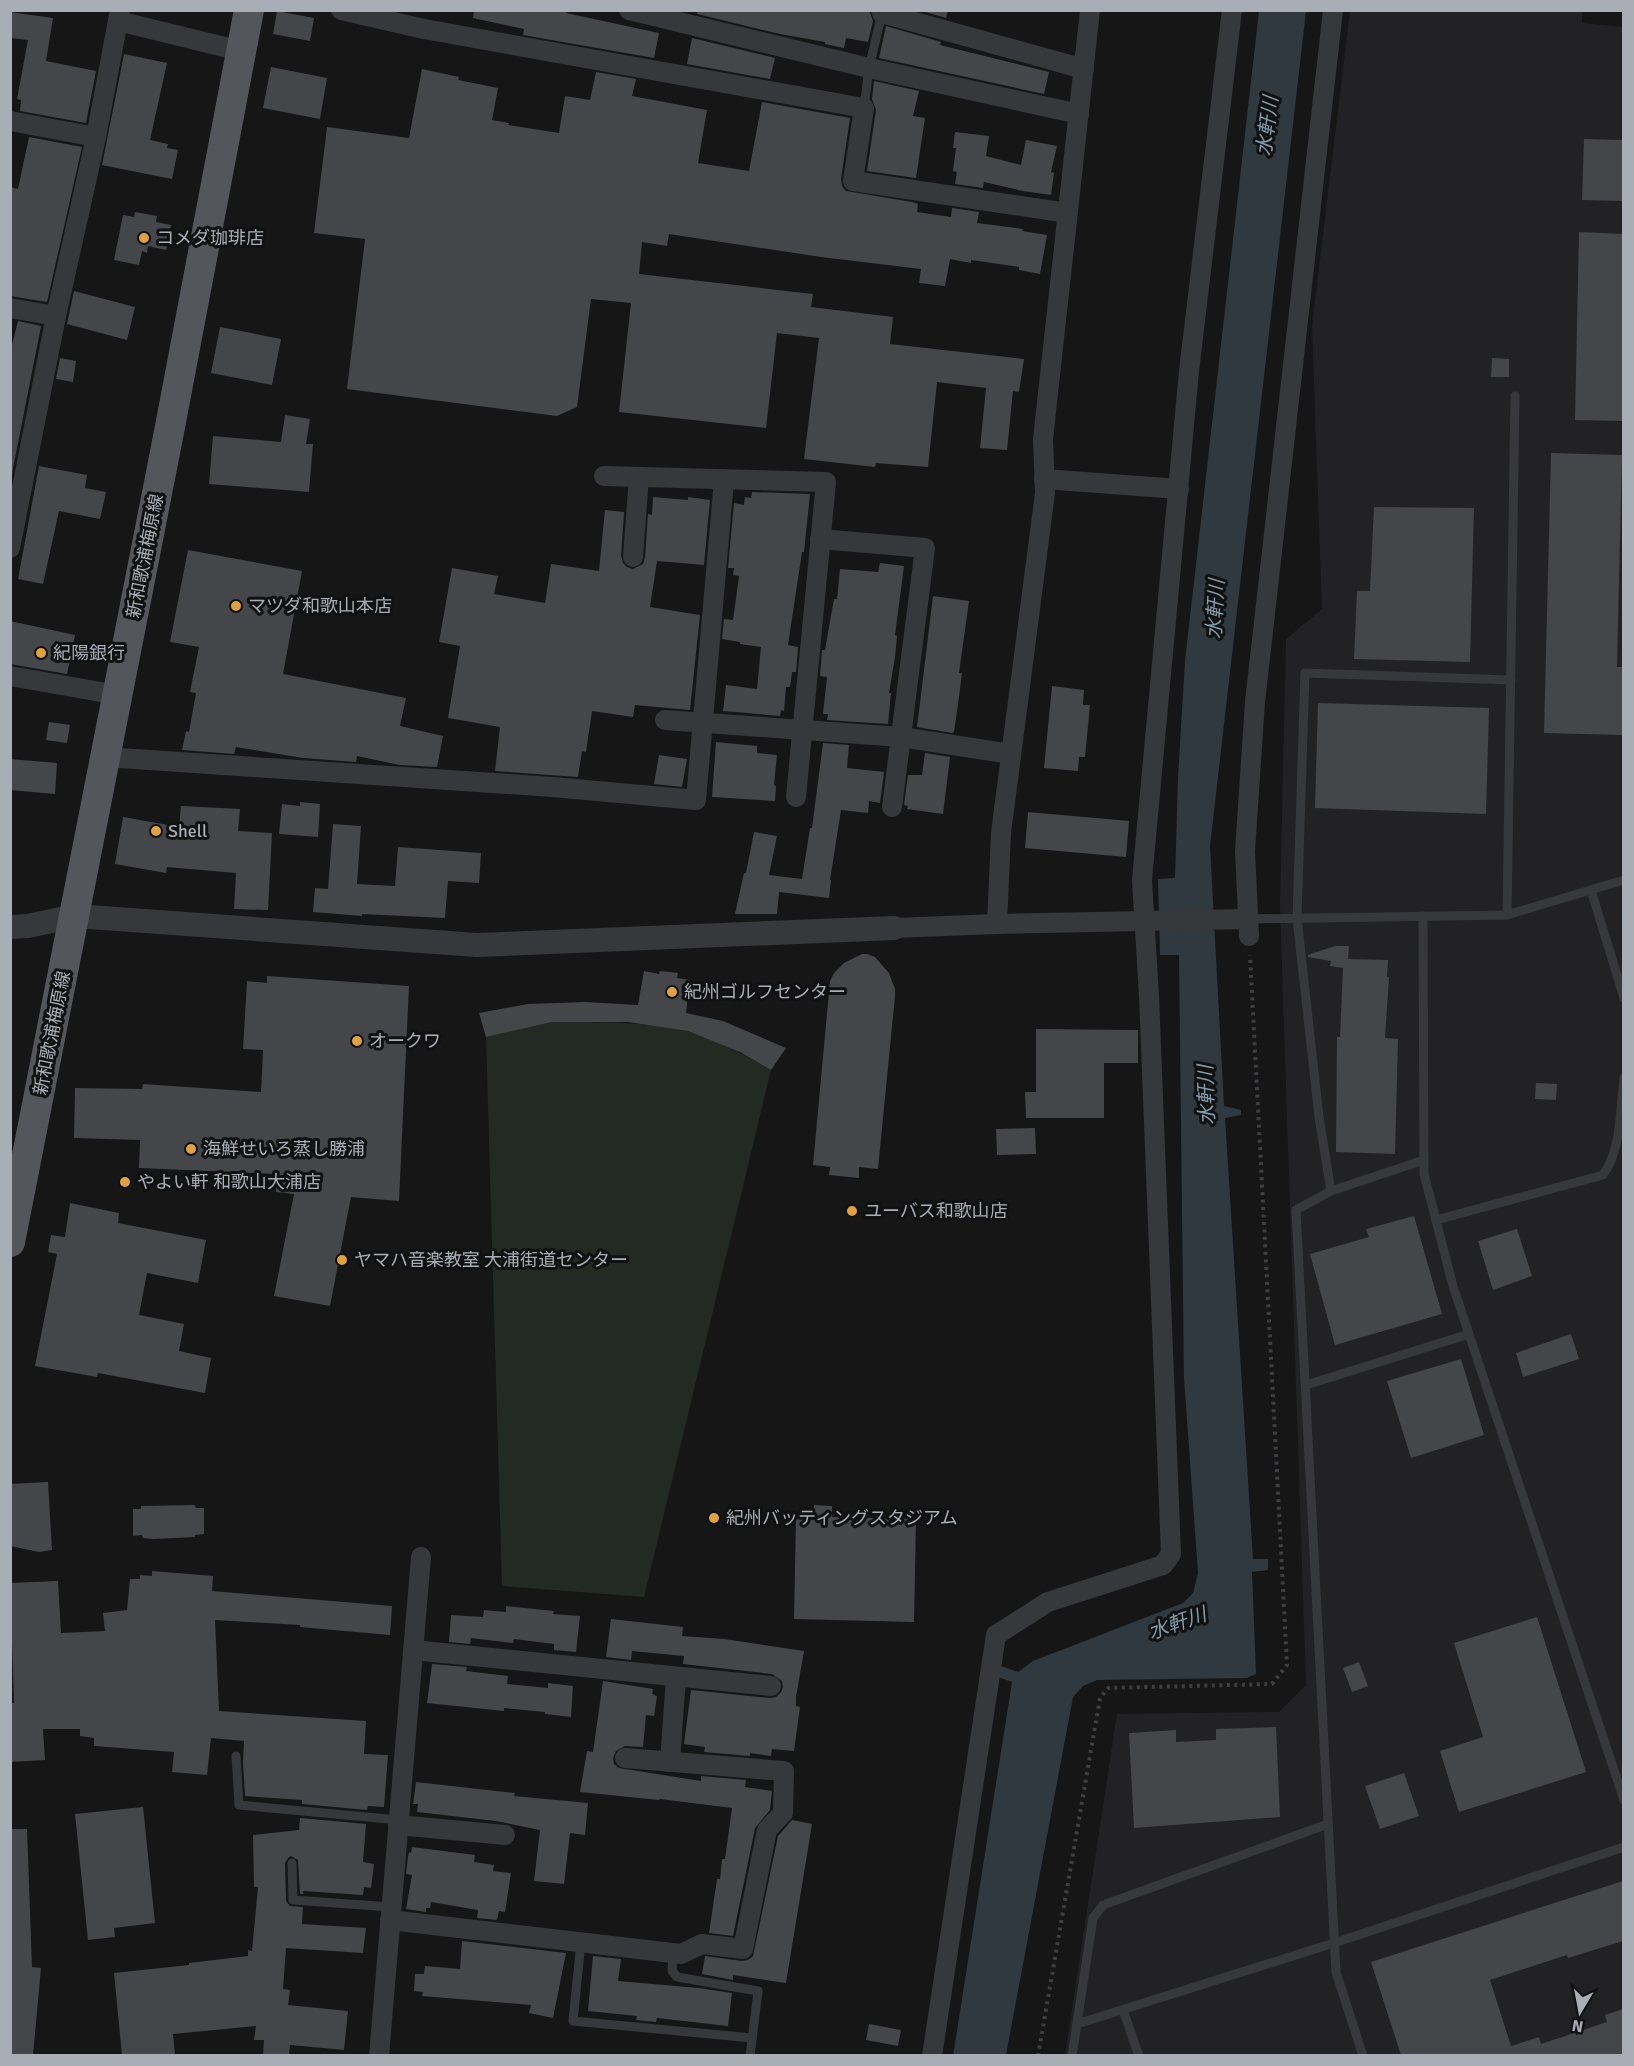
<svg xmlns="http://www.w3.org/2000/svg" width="1634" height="2066" font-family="Signika,'Noto Sans JP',sans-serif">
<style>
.built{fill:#222224}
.green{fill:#222a23}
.water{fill:#30393f}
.building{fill:#45464a}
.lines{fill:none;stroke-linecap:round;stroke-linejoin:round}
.path{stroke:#3d3f43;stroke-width:4;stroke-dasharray:3 4.5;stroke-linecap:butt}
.service{stroke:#37383c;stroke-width:9}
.minor{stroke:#37383c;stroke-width:20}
.tertiary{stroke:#37383c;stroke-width:24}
.primary{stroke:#54565b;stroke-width:30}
.poi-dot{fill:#dda248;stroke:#111112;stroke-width:2}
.labels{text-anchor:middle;stroke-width:6;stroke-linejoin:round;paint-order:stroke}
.poi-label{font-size:18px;fill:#a9aeb6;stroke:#111112;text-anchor:start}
.street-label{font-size:18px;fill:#a9aeb6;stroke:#111112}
.water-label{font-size:20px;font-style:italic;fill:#849cad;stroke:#111112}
</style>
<rect width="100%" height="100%" fill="#161617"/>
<polygon class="built" points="1350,11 1582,11 1582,23 1624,27 1623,2055 1065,2056 1117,1714 1279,1712 1306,1685 1280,907 1286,639 1322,609 1312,326"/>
<path class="green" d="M552,1022C597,1022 643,1021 687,1031C716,1038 745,1055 771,1070L644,1597L502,1586L486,1037Z"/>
<polygon class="water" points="1259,11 1306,11 1210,846 1224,1106 1241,1110 1241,1115 1225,1118 1253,1559 1268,1559 1268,1570 1252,1572 1256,1674 1247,1678 1097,1680 1083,1686 1073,1697 1006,2055 953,2056 1012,1682 998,1677 1001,1666 1018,1672 1033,1661 1183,1603 1193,1593 1198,1573 1184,1378 1179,955 1160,955 1158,879 1175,878 1178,777 1185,661"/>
<g class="building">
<polygon points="474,10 566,10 566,13 659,33 654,58 523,35 524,29 473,18"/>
<polygon points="698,10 869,10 873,21 868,42 846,38 844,48 825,44 825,42 780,34 697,14"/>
<polygon points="918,10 948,10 946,18"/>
<polygon points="277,11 314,18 310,41 273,34"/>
<polygon points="10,12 53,18 46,61 96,71 86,123 20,111 21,100 17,99 28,40 10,38"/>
<polygon points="886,26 941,42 940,45 1049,72 1044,94 879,58"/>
<polygon points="692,38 775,58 770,79 687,64"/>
<polygon points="124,54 167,63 150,140 168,144 167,148 178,150 172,179 102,165"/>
<polygon points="271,67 327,78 320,119 263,108"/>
<polygon points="422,69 459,77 458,80 498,88 492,120 509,123 508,125 559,133 565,96 590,100 596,72 636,79 632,96 707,110 698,163 749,171 762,102 850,118 841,179 842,186 846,191 912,202 918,204 917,212 951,217 952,208 979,212 977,223 1023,229 1022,231 1047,235 1040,274 1019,270 1019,267 971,260 971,263 950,259 945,286 919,283 921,269 821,257 669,234 667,246 642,242 639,274 813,294 811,307 893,317 890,344 1024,359 1019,392 1013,391 1007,450 980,448 986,388 937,382 928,467 876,463 875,467 804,459 819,338 777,333 766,428 619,412 631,303 591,299 577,407 557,416 347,389 365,239 314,233 327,127 409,138"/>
<polygon points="874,81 919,91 913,116 925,118 916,178 867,171 876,110 872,99"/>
<polygon points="955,132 989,136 986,156 1021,165 1026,140 1057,146 1051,172 1054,173 1051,195 1023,191 984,182 983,188 955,184 957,172 953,171 956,148 953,148"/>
<polygon points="29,137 82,147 47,302 10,296 10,187 18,189"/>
<polygon points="1584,139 1623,140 1623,201 1582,200"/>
<polygon points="135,212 157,216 156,222 171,225 166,250 148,246 147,253 142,251 139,265 114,260 123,215 134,217"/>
<polygon points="1579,232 1623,234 1623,421 1575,420"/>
<polygon points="74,291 135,307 127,340 67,324"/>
<polygon points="18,321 41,326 10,484 10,353"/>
<polygon points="220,327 281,339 272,385 211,373"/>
<polygon points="60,358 76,361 73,382 56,379"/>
<polygon points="1492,358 1509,359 1509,377 1491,377"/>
<polygon points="285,415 310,419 306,444 313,444 309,492 209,484 213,436 281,442"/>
<polygon points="1551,453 1622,455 1617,667 1623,667 1623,735 1544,733"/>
<polygon points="39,466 87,475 85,488 106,492 100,519 59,511 43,584 18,579"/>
<polygon points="752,492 810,494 804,552 802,552 788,645 798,647 796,672 792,672 790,687 786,687 784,711 781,710 780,716 723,711 726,685 757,689 761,647 740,644 740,642 722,639 724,619 733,620 739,576 733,575 734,568 728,568 734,503 744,505 745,497 751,498"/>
<polygon points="653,497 688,500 688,497 710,500 704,565 657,561 650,607 700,615 690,710 635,705 633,717 592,711 586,752 582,751 578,777 495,771 500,727 448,718 460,646 439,642 452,568 498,576 494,594 545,603 551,564 599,571 605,510 624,512 621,556 623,563 627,567 633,569 643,564 645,558 648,514 652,515"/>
<polygon points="1374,507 1474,508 1470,662 1354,659 1357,591 1370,591"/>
<polygon points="188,550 302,571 283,674 406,698 400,726 443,736 437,767 400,765 357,756 356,762 303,758 236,747 234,754 182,750 186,731 189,732 196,693 190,692 199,647 170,642"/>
<polygon points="880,563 904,566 895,635 897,636 895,657 889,693 891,693 888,724 827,720 828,714 823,714 827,677 820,676 822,650 825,650 834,599 837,599 840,569 878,572"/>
<polygon points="933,596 969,601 959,673 962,673 959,697 954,732 952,733 917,727"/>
<polygon points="10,621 75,635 67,674 10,664"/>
<polygon points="1052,686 1084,690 1083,705 1090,705 1085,757 1079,757 1078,771 1044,768"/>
<polygon points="1318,703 1489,708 1486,814 1315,808"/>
<polygon points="49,722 70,725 67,743 46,740"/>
<polygon points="716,742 757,746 757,753 777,755 774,785 776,786 775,801 712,797"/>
<polygon points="823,743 849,745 847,768 884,772 880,803 869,801 868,813 841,810 830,880 831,880 829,898 779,892 777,914 735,914 744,873 746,873 754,832 777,836 769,875 802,879 810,828 812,828"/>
<polygon points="925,753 950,757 943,814 907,809 908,806 904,805 908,775 922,775"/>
<polygon points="659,755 687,759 682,787 654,784"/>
<polygon points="10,759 57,763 55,794 10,790"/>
<polygon points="300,802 320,804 318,837 279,834 282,804 300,806"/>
<polygon points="181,806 240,809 238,831 272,833 268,910 234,909 236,873 167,867 166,873 115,864 123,817 179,827"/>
<polygon points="1028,812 1129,821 1126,857 1025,848"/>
<polygon points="333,824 361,826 357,884 395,886 398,847 481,853 479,883 448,881 445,918 362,914 362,916 313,912 315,888 328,889"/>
<polygon points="1335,946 1349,946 1348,959 1388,960 1387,977 1389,977 1385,1038 1398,1039 1395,1154 1336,1152 1337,1037 1340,1037 1343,968 1330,966 1331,961 1308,957 1308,955"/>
<polygon points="862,954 867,954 875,957 889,973 895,989 895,996 878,1169 859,1167 859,1178 829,1175 830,1167 813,1165 830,981 834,973 844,963"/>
<polygon points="644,971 659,974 660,971 678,973 677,978 690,980 686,1013 723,1021 786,1048 771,1070 740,1052 688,1031 628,1022 552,1022 486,1037 479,1013 528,1004 585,1002 638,1005"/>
<polygon points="267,976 409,986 399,1201 351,1197 330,1306 274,1296 294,1194 276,1192 276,1174 139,1168 140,1140 74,1138 75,1088 142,1089 143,1084 261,1092 263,1050 243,1049 247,981 267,983"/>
<polygon points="1036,1029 1138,1030 1138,1063 1104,1063 1104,1118 1026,1118 1025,1092 1036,1092"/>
<polygon points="1536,1083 1557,1084 1556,1100 1535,1099"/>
<polygon points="1035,1128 1036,1154 997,1155 996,1129"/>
<polygon points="70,1203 119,1213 118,1223 206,1240 198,1283 147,1273 139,1315 184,1324 179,1351 211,1358 205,1393 98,1373 97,1377 35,1366 57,1254 48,1252 51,1235 65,1237"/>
<polygon points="1414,1216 1442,1314 1335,1345 1310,1254 1369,1237 1366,1229"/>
<polygon points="1517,1229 1532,1276 1493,1290 1478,1241"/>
<polygon points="1571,1334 1579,1359 1523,1377 1516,1353"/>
<polygon points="1461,1359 1484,1435 1411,1458 1387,1381"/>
<polygon points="48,1482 52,1550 39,1552 10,1546 10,1484"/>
<polygon points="195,1505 196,1508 204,1508 204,1534 195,1535 195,1537 153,1539 143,1538 142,1535 133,1536 133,1509 141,1509 141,1506"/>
<polygon points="814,1505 832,1506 832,1517 916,1519 914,1622 794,1619 796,1516 814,1516"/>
<polygon points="152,1571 213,1576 212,1591 392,1606 390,1635 300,1627 300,1625 215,1620 219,1711 366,1721 364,1754 388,1755 384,1807 368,1806 367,1810 302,1804 302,1800 245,1796 243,1762 244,1741 211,1738 207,1775 172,1772 174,1752 94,1746 94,1738 80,1736 80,1729 43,1729 45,1760 10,1762 10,1703 14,1703 10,1583 58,1581 61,1633 105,1631 103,1613 127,1610 130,1579 140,1579 140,1575 152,1576"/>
<polygon points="506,1606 554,1611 553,1614 580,1616 576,1652 554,1650 554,1644 514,1639 513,1643 471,1638 470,1644 449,1642 451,1615 483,1617 484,1610 506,1612"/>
<polygon points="1537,1617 1586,1772 1459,1812 1440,1751 1483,1737 1454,1643"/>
<polygon points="611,1619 683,1627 682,1636 724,1639 804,1651 796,1697 796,1706 800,1707 794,1751 772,1749 771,1756 750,1753 750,1756 704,1752 705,1747 684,1744 691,1690 770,1698 776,1697 781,1692 783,1687 782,1681 772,1674 683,1664 684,1656 632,1651 631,1660 606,1657"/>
<polygon points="1359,1662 1368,1686 1352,1692 1343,1668"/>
<polygon points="432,1664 467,1667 466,1671 508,1676 507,1684 548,1688 548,1683 573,1686 571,1717 545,1714 545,1712 504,1708 504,1711 427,1703"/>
<polygon points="603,1681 653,1689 652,1694 657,1696 654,1716 646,1715 643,1747 625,1746 616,1751 613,1758 614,1764 619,1768 701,1781 701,1776 746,1780 745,1787 772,1791 770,1810 755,1828 733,1936 709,1933 717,1879 720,1879 722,1859 725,1859 732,1808 660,1799 659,1800 580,1792 587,1751 593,1752"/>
<polygon points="1276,1727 1280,1817 1134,1828 1129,1733 1176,1730 1176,1742 1216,1740 1216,1729"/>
<polygon points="1404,1773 1419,1816 1380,1829 1365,1786"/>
<polygon points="416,1782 515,1793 514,1796 588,1803 585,1835 570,1833 564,1884 534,1881 540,1830 496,1821 417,1812 418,1804 413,1804"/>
<polygon points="143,1807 155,1923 114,1928 115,1937 88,1940 75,1814"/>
<polygon points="300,1818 366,1824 363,1862 374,1864 371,1888 364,1887 363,1895 303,1891 303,1894 300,1894 298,1860 291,1856 288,1858 285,1863 286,1901 290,1906 303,1907 302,1924 366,1928 363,1953 286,1948 283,1989 290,1990 288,2005 348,2011 344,2050 290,2045 289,2055 263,2055 264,2040 254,2040 256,2026 173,2034 175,2055 122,2055 114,1973 189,1965 189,1963 248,1956 248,1950 252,1951 258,1887 254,1887 253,1835 299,1830"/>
<polygon points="792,1820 812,1824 786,1983 733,1975 733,1980 702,1974 705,1956 742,1961 748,1960 753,1956 778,1836"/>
<polygon points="10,1829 27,1829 32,1967 41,1968 33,2055 10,2055"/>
<polygon points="412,1847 475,1855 474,1862 494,1865 493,1871 511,1873 505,1912 499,1911 497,1920 477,1918 478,1910 431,1902 430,1908 426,1908 426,1912 406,1909 412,1875 406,1874 408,1857 409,1852 411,1853"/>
<polygon points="1623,1881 1623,1941 1568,1958 1567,1955 1490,1980 1511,2046 1539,2037 1541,2044 1607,2022 1605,2015 1623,2009 1623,2055 1401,2055 1371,1962"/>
<polygon points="462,1941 566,1953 553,2018 529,2013 531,2005 422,1996 423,1992 414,1991 415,1974 424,1974 425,1966 460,1969"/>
<polygon points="593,1956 621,1959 618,1981 699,1988 732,1993 728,2026 657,2018 656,2022 636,2020 637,2016 588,2011"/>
<polygon points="869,2024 901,2030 898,2046 866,2040"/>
</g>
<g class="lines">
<polyline class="path" points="1038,2056 1100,1698 1108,1688 1272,1684 1287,1665 1250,955"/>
<g class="service">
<polyline points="864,108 869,68 882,13"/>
<polyline points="1591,890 1624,998"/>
<polyline points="1507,915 1515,396"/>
<polyline points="1423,916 1424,1174 1453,1286 1624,1800"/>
<polyline points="1247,919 1507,915 1624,880"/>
<polyline points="1331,1191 1319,1117 1297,918 1305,673 1511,680"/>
<path d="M1436,1220L1603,1175C1622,1148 1620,1109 1624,1078"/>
<polyline points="1306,1385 1469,1334"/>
<polyline points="236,1756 239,1805 399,1820"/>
<polyline points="292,1863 293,1900 391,1907"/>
<polyline points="581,1942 573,2021 752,2038"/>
<polyline points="673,1953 672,1971 677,1977 758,1991 750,2056"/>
<polyline points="1123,2010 1139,2056"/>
<polyline points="1077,2024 1334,1943 1624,1847"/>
<polyline points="1072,2056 1093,1918 1103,1905 1328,1824"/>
<polyline points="1363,2056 1336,1972 1296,1210 1331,1191 1424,1160"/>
</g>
<g class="minor">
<polyline points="341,10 424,29 864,108 853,181 1068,213"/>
<polyline points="629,10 869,68 1079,114"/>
<polyline points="881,10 882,13 1084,69"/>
<polyline points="118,21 241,51"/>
<polyline points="10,121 96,137"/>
<polyline points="10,308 56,316"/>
<polyline points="604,476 826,482 796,797"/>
<polyline points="1044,479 1179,489"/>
<polyline points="820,539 925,548 892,807"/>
<polyline points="10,548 56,316 96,137 120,10"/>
<polyline points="633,557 639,477"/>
<polyline points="10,676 118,695"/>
<polyline points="665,720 901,737 1011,754"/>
<polyline points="105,757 553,787 696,800 724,480"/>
<polyline points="997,924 1001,833 1045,493 1043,439 1090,10"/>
<polyline points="894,928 997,924 1247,919"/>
<polyline points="1249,936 1245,851 1255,702 1333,10"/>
<polyline points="413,1650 771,1686"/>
<polyline points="670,1762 676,1677"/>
<polyline points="398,1825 505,1835"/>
<polyline points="390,1920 681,1954 702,1944 743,1949 767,1830 783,1813 784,1771 625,1758"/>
<polyline points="379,2056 421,1557"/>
<polyline points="932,2056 996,1635 1048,1602 1163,1565 1171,1554 1149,996 1142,880 1189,371 1232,10"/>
</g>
<polyline class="tertiary" points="10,927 28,926 75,916 477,945 894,928"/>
<polyline class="primary" points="10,1242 169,432 249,10"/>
</g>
<g class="poi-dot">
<circle cx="144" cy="238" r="6"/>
<circle cx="236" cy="606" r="6"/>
<circle cx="41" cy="653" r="6"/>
<circle cx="156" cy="831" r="6"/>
<circle cx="672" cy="992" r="6"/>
<circle cx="357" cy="1041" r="6"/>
<circle cx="191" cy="1149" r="6"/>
<circle cx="125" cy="1182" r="6"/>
<circle cx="852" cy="1211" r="6"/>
<circle cx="342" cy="1260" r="6"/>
<circle cx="714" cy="1518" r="6"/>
</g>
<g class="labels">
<g class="poi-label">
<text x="156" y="244">コメダ珈琲店</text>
<text x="248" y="612">マツダ和歌山本店</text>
<text x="53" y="659">紀陽銀行</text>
<text x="168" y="837">Shell</text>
<text x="684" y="998">紀州ゴルフセンター</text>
<text x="369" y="1047">オークワ</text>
<text x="203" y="1155">海鮮せいろ蒸し勝浦</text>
<text x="137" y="1188">やよい軒 和歌山大浦店</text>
<text x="864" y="1217">ユーバス和歌山店</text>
<text x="354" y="1266">ヤマハ音楽教室 大浦街道センター</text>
<text x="726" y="1524">紀州バッティングスタジアム</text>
</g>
<g class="street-label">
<text transform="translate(145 556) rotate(-79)" y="6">新和歌浦梅原線</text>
<text transform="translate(52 1033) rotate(-79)" y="6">新和歌浦梅原線</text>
</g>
<g class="water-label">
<text transform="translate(1267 126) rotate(-83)" y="7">水軒川</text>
<text transform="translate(1215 609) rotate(-87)" y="7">水軒川</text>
<text transform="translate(1206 1095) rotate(-92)" y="7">水軒川</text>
<text transform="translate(1177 1623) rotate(-19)" y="7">水軒川</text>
</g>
</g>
<rect width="1634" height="2066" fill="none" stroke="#a9aeb6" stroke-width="24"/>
<g transform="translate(1580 2012) rotate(190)" stroke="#111112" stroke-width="4.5" paint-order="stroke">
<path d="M0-4.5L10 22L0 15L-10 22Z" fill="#a9aeb6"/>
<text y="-9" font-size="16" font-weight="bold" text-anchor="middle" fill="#a9aeb6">N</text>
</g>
</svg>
